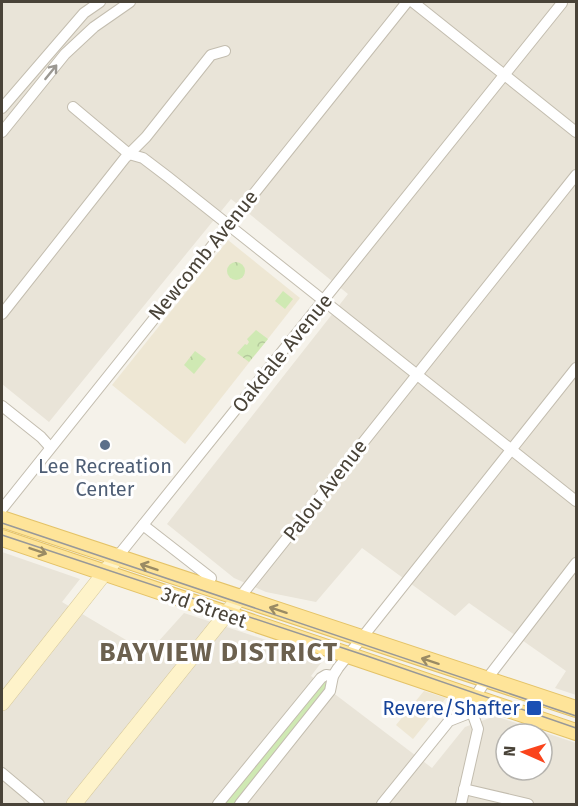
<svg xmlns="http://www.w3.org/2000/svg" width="578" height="806" font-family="'Fira Sans',sans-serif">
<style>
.residential{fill:#e9e4d8;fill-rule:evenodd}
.education{fill:#eee7d4}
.park{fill:url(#park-crowns)}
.garden{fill:#cfe9b3}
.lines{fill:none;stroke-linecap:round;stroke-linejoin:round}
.street-casing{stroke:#c3bdaf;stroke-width:12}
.secondary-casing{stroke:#d5c79a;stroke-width:16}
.primary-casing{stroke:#e4c368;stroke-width:18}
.street{stroke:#fff;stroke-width:10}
.secondary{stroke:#fef3ca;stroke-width:15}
.primary{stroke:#fee499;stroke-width:16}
.tram{stroke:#989898;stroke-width:1.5}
.oneway{stroke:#9b9892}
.oneway2{stroke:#9a8b64}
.service-dot{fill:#5c6f8a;stroke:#fff;stroke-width:2}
.transit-dot{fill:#1a4fb4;stroke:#fff;stroke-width:2}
.labels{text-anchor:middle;stroke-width:6;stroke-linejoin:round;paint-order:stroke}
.street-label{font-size:20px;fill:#494338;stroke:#fff}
.service-label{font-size:20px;fill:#4e5e75;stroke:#fff}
.transit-label{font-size:20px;fill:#164399;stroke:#fff;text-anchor:end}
.district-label{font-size:26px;font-weight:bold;letter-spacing:1.5px;fill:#6c614f;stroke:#fff}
</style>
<defs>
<pattern id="park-crowns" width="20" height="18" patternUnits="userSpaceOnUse" patternTransform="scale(1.5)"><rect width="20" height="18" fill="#cfe9b3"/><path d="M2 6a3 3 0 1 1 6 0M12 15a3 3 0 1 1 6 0" fill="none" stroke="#b3c99b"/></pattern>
</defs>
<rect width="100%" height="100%" fill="#f5f2ea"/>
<g class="residential">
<polygon points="2,2 576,2 576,695 555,688 566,671 469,603 455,616 362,548 316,602 266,592 234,578 167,524 348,294 231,199 49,422 2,384"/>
<path d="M2,552L80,579L62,602L148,653L184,613L324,659L311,676L432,768L465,727L495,716L576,743V804H2ZM506,734H542V770H506Z"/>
</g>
<g class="education">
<polygon points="228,240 300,298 185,444 112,385"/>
<polygon points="424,691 446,698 413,739 396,725"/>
</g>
<g class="park">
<circle cx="236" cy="271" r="9"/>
<polygon points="256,330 268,339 249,362 237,353 245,344 247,345 249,342 247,339"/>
<polygon points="195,351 206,359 194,374 184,365"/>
</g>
<g class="garden">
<polygon points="283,291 293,299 285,309 275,301"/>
<polygon points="322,681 328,681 330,684 235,804 224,804"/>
</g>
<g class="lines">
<defs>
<g id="street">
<polyline points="413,2 576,132"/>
<polyline points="73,107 129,154 143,158 168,177 576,501"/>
<polyline points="2,108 84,13 100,2"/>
<polyline points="2,132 65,54 94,27 130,2"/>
<polyline points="2,314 125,158 146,137 211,55 225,51"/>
<polyline points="2,406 41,437 50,447"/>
<polyline points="2,509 407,2"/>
<polyline points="143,525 211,578"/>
<polyline points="118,556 562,3"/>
<polyline points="240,597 576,175"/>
<polyline points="472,712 477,694 486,680 576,563"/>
<polyline points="2,773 39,804"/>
<polyline points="464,789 528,804"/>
<polyline points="218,804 321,678 326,675 333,676"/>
<polyline points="240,804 330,691 333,676 338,668 576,368"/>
<polyline points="382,804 449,721 472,712"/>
<polyline points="461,804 478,729 472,712"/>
</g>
<g id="secondary">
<polyline points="2,703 118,556"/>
<polyline points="74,804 240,597"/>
</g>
<g id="primary">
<polyline points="2,519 576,709"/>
<polyline points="2,538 576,732"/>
</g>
</defs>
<use href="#street" class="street-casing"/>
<use href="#secondary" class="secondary-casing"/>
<use href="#primary" class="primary-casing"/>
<use href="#street" class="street"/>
<use href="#secondary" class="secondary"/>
<use href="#primary" class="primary"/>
<g class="tram">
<polyline points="2,523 576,716"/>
<polyline points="2,535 367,656 576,728"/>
</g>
</g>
<defs><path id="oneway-shaft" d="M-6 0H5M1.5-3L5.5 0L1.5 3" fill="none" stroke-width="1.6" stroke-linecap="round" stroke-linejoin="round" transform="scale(1.5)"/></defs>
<use class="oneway" href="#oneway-shaft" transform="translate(51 72) rotate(-51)"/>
<g class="oneway2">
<use href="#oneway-shaft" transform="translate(38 551) rotate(19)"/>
<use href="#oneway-shaft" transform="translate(149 567) rotate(-161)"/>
<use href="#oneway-shaft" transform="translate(278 610) rotate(-162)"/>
<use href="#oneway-shaft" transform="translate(430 661) rotate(-162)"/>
</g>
<circle class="service-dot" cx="105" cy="445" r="6"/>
<rect class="transit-dot" x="526" y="700" width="16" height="16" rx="3"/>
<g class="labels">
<g class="street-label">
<text transform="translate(203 255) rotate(-51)" y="7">Newcomb Avenue</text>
<text transform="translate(282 353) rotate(-51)" y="7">Oakdale Avenue</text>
<text transform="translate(325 490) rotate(-52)" y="7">Palou Avenue</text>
<text transform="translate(204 607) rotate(19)" y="7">3rd Street</text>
</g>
<g class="service-label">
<text x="105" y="473">Lee Recreation<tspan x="105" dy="23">Center</tspan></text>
</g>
<g class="transit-label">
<text x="520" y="715">Revere/Shafter</text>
</g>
<g class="district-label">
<text x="219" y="661">BAYVIEW DISTRICT</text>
</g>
</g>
<rect width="578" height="806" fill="none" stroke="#494338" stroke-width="6"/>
<g transform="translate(524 752) rotate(273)"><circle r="28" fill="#ffffff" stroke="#b6b4af" stroke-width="1.5"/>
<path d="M0-4.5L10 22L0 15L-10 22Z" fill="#fa441c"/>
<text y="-9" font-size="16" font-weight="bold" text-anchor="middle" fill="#494338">N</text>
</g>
</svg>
